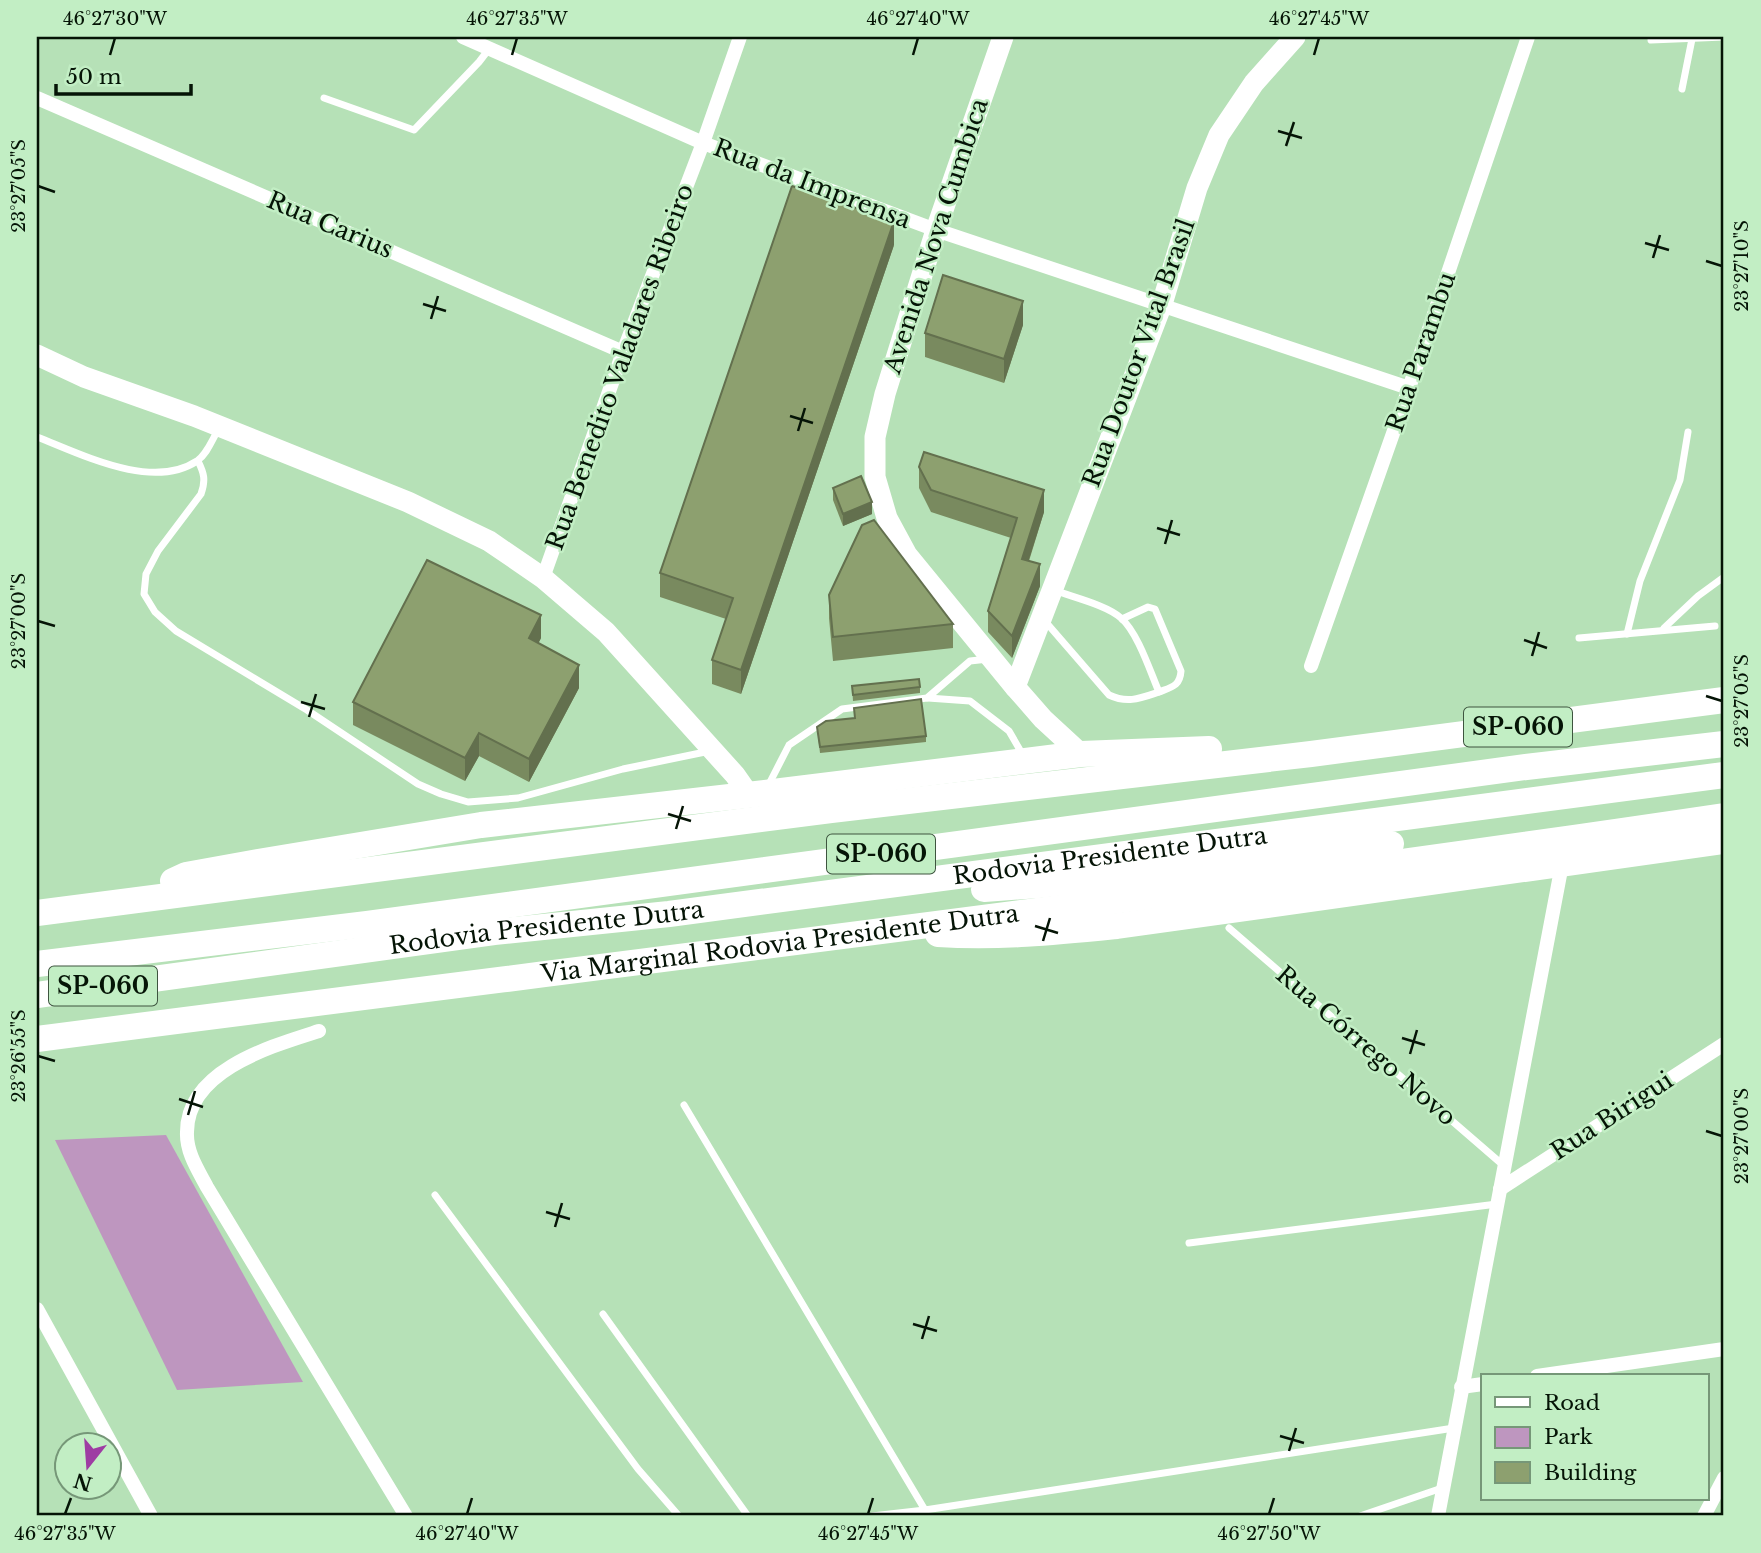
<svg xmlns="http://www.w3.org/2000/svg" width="1761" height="1553" font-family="'Libre Baskerville',serif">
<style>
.green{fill:#be96bf}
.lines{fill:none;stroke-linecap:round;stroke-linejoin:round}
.lane{stroke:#fff;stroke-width:7}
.street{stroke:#fff;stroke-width:14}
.secondary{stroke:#fff;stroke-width:21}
.highway{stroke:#fff;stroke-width:26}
.wall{fill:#798a5f}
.shaded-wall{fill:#63704e}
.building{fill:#8da06f;stroke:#63704e;stroke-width:2}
.ticks{fill:none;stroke:#051406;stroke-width:2.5}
.labels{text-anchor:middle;stroke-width:5;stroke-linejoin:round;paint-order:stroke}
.shield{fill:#c2eec4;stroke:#3e553f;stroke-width:2}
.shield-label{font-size:23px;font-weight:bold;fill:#051406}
.street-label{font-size:24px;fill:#051406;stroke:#c2eec4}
.neatline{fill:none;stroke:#051406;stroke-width:2.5}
.ticks-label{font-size:18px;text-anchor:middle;fill:#051406}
</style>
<rect width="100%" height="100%" fill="#b6e1b7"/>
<polygon class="green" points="166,1135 303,1382 177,1390 55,1140"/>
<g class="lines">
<g class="lane">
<polyline points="1651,40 1724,37"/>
<polyline points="1682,89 1692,39"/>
<polyline points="324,98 414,130 479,62 489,49"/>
<path d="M37,437C81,454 152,491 197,461C207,454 212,440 218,430"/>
<path d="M198,461C204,473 206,480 201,494L158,551L146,574L144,594L155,612L176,631L307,710L418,784L441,794L468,802L518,798L623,769L710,751"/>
<path d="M1122,619L1148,607L1155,609L1181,671C1180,686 1172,687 1159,692"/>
<path d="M1044,620L1109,695C1128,704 1141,698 1159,692C1150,671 1138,633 1121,618C1107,605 1072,597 1054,590"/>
<polyline points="1664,628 1698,596 1724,577"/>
<polyline points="1627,634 1640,581 1680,480 1688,432"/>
<polyline points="1579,638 1715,626"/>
<polyline points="928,698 970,701 1009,731 1024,757"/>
<polyline points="768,786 789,745 842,709 927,698 970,661 988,659"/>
<polyline points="1229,928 1503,1165"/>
<polyline points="684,1105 925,1510 1454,1428"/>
<polyline points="435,1195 638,1469 679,1516"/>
<polyline points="1189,1243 1497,1204"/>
<polyline points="603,1314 748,1516"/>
<polyline points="872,1516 925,1510"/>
<polyline points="1360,1516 1442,1488"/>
</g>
<g class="street">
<polyline points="463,37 703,143 936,230 1409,388"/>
<polyline points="37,98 623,352"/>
<polyline points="543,578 623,352 703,143 740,37"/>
<polyline points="1311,666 1409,388 1528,37"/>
<path d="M319,1031C272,1046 187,1070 187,1132C186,1152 198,1170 207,1187L406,1516"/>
<polyline points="1500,1189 1724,1044"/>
<polyline points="37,1309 151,1516"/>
<polyline points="1537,1376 1724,1349"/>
<polyline points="1461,1387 1483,1384"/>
<polyline points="1438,1516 1560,875"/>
<polyline points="1704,1516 1724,1478"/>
</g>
<g class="secondary">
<polyline points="1003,37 936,230 885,394 875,437 875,477 887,518 907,555 1015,687 1043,719 1081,754"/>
<polyline points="37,355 84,377 194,416 408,502 489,541 543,578 606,632 735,775 749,795"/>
<polyline points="1015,687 1162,304 1197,188 1219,135 1254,83 1295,37"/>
</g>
<g class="highway">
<polyline points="173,881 186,875 258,862 481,825 765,793 1081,754 1209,749"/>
<polyline points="984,889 1038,885 1391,844"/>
<polyline points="37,913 831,810 1311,754 1724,700"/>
<path d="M938,934C999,938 1057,932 1117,926L1724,841"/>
<polyline points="37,964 367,924 1526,767 1724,744"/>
<path id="s1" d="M37,995L494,932L669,914L1724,775"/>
<path id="s2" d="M37,1039C599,966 1163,899 1724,816"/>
</g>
</g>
<g class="wall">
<polygon points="894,245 741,694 712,684 712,660 726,619 660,597 660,573"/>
<polygon points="1023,325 1004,383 925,357 925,333"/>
<polygon points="919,467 1044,512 1029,561 1040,586 1012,658 988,632 988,611 1011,538 931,512 919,488"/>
<polygon points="833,488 872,514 843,526 833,500"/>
<polygon points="829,595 953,624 953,648 833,661 829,618"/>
<polygon points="541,638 538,644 579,688 529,782 479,756 465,781 353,725 353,702"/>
<polygon points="852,686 920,687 920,693 853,701"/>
<polygon points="854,708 926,736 926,742 820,753 817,727 855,718"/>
</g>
<g class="shaded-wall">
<polygon points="894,221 894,245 741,694 741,670"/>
<polygon points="1023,301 1023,325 1004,383 1004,359"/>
<polygon points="1044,490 1044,512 1022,581 1022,559"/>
<polygon points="872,502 872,514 843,526 843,514"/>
<polygon points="1040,564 1040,586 1012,658 1012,636"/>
<polygon points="541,615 541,638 529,661 529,638"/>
<polygon points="579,665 579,688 529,782 529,759"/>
<polygon points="479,733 479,756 465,781 465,758"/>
</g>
<g class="building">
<polygon points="792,186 894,221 741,670 712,660 733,598 660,573"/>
<polygon points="943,275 1023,301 1004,359 925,333"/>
<polygon points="924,452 1044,490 1022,559 1040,564 1012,636 988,611 1017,518 931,490 919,467"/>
<polygon points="861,476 872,502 843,514 833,488"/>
<polygon points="874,520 953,624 833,637 829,595 862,525"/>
<polygon points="427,560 541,615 529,638 579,665 529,759 479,733 465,758 353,702"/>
<polygon points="919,679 920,687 853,695 852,686"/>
<polygon points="921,699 926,736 820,747 817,727 826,721 855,718 854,708"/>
</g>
<path class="ticks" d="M110,55L115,38M512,55L517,38M913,55L918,38M1314,55L1319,38M1278,131L1302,138M1286,146L1294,122M38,186L55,192M1645,243L1669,250M1653,258L1660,235M1706,261L1722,266M423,304L446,311M431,319L438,296M790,416L813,423M798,431L805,408M1157,528L1180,535M1165,544L1172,520M38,621L55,626M1524,640L1547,648M1532,656L1539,632M1706,696L1722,701M301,702L325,709M309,717L316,694M668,814L691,821M676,829L683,806M1035,926L1058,933M1043,941L1050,918M1402,1038L1425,1045M1410,1054L1417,1030M38,1056L55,1061M179,1099L203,1107M188,1115L195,1091M1706,1131L1722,1136M546,1212L570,1219M555,1227L562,1203M913,1324L937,1331M922,1339L929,1316M1280,1436L1304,1443M1289,1451L1296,1428M65,1514L71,1498M467,1514L472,1498M868,1514L873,1498M1269,1514L1274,1498"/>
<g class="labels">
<g class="shield">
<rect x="1464" y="707.5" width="108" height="39" rx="5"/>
<rect x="827" y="834.5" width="108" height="39" rx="5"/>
<rect x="49" y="966.5" width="108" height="39" rx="5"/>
</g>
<g class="shield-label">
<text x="1518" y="735">SP-060</text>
<text x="881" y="862">SP-060</text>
<text x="103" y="994">SP-060</text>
</g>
<g class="street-label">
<text transform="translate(812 184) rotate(21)" y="8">Rua da Imprensa</text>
<text transform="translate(330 225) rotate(23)" y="8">Rua Carius</text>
<text transform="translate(936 236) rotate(-72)" y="8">Avenida Nova Cumbica</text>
<text transform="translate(1421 352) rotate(-71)" y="8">Rua Parambu</text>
<text transform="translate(1139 353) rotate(-70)" y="8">Rua Doutor Vital Brasil</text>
<text transform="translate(620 367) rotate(-70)" y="8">Rua Benedito Valadares Ribeiro</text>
<text dy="8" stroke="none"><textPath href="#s1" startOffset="1082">Rodovia Presidente Dutra</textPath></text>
<text dy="8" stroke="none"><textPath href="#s1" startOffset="514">Rodovia Presidente Dutra</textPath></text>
<text dy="8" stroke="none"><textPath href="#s2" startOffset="749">Via Marginal Rodovia Presidente Dutra</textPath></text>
<text transform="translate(1366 1046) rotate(41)" y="8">Rua Córrego Novo</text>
<text transform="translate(1612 1116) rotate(-33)" y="8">Rua Birigui</text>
</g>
</g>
<rect width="1761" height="1553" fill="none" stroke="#c2eec4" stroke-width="77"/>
<rect x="1481" y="1374" width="228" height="126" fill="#c2eec4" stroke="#769778" stroke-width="2"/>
<rect x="1495" y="1397" width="35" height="10" fill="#ffffff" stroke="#769778" stroke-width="2"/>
<text x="1544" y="1410" font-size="21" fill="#051406">Road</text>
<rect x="1495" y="1427" width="35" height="21" fill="#be96bf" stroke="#769778" stroke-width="2"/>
<text x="1544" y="1444" font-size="21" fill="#051406">Park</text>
<rect x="1495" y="1462" width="35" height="21" fill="#8da06f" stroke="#769778" stroke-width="2"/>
<text x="1544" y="1480" font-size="21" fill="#051406">Building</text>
<g transform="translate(88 1466) rotate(197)"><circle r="33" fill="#c2eec4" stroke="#769778" stroke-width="2"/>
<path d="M0-5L12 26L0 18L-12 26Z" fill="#9e3ca3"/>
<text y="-10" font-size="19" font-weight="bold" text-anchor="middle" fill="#051406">N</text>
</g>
<path d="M56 84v10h135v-10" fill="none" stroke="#051406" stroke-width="3.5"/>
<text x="66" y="84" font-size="21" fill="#051406" stroke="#c2eec4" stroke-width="5" paint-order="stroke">50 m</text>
<rect x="38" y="38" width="1684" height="1476" class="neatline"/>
<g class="ticks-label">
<text x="115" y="25">46°27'30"W</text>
<text x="517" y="25">46°27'35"W</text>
<text x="918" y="25">46°27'40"W</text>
<text x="1319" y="25">46°27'45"W</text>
<text transform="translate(19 186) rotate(-90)" y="6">23°27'05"S</text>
<text transform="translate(1742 266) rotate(-90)" y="6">23°27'10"S</text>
<text transform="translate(19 621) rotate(-90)" y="6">23°27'00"S</text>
<text transform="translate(1742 701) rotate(-90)" y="6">23°27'05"S</text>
<text transform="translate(19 1056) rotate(-90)" y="6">23°26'55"S</text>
<text transform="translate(1742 1136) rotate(-90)" y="6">23°27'00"S</text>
<text x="65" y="1540">46°27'35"W</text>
<text x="467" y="1540">46°27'40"W</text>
<text x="868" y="1540">46°27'45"W</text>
<text x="1269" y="1540">46°27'50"W</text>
</g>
</svg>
